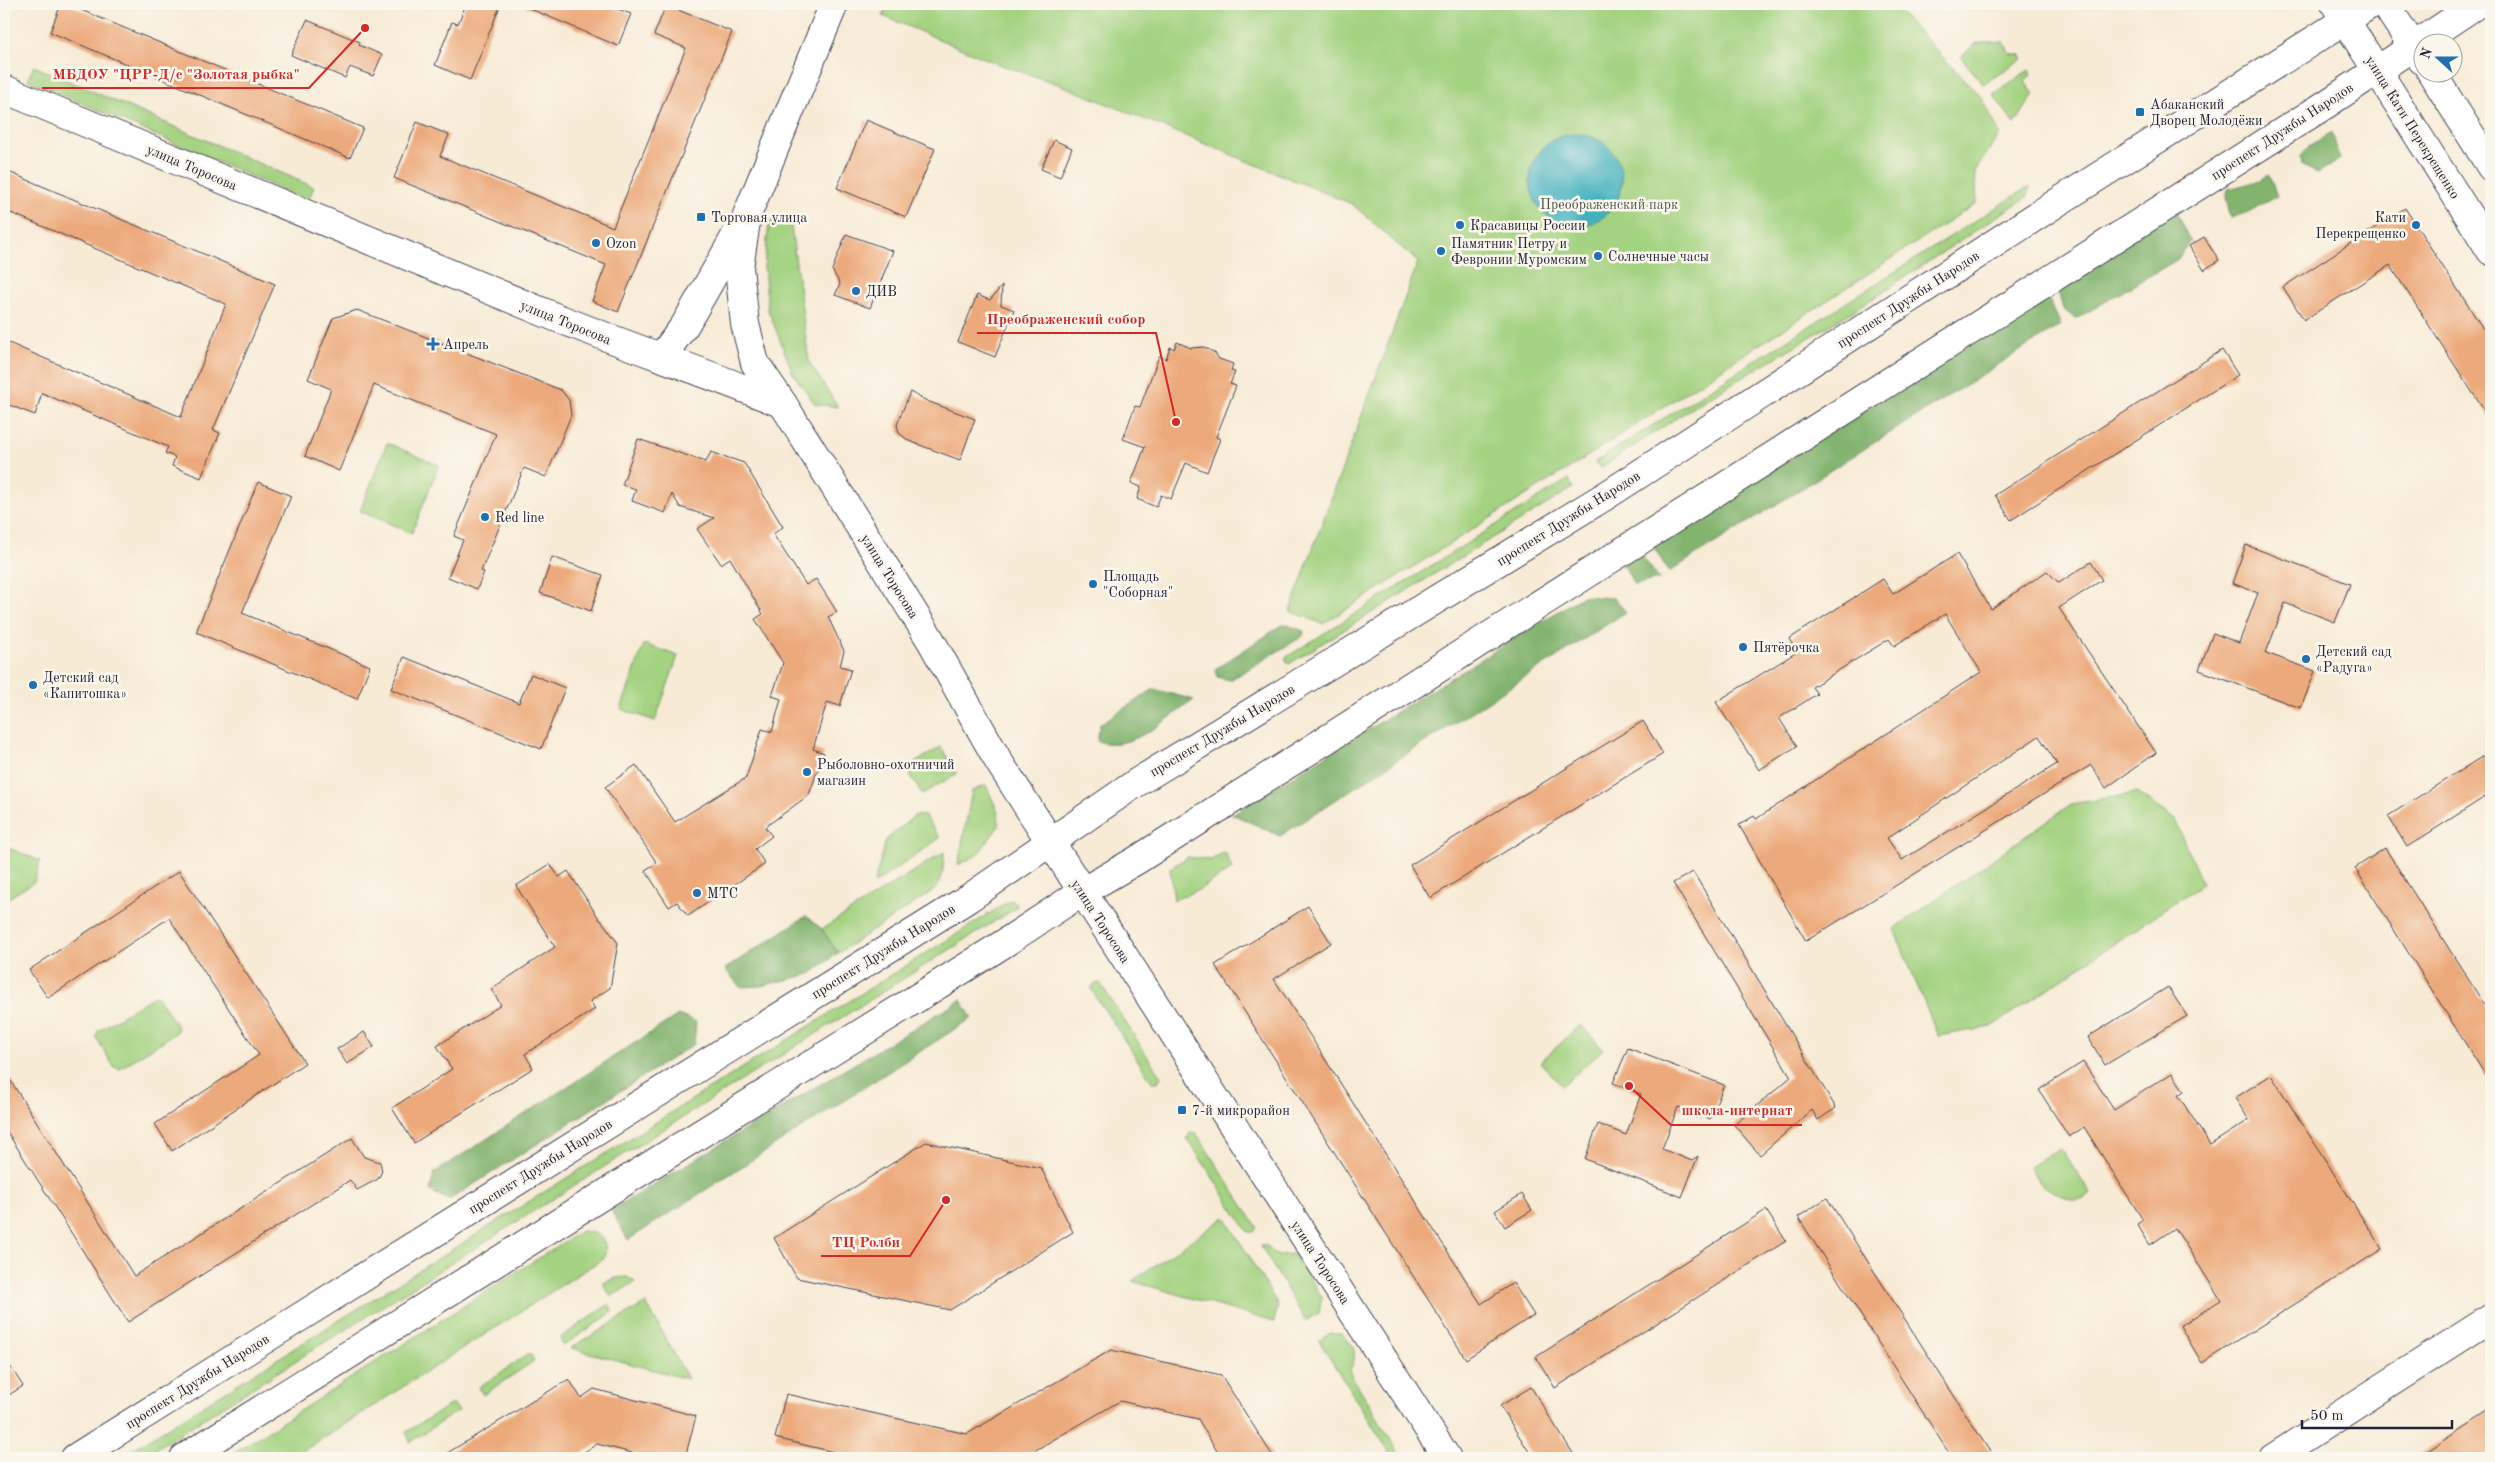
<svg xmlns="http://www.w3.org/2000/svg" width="2495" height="1462" font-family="'Old Standard TT',serif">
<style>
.green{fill:#a3d280;stroke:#627a5e}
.forest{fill:#82b46e;stroke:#526b54}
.water{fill:#43b1bf;stroke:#326a7d}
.building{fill:#ecaa7b;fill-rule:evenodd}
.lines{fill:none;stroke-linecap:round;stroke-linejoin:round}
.minor-casing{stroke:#424052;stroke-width:30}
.major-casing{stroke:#424052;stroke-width:30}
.minor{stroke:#fff;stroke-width:28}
.major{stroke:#fff;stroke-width:28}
.poi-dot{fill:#1f6fb2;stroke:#fbf7ec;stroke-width:2}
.labels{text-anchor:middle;stroke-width:5;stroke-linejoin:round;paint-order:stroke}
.poi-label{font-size:14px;fill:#22223b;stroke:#fbf7ec;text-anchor:start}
.street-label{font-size:14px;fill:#22223b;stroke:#fbf7ec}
.park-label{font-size:14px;fill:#495750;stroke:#fbf7ec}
.leader{fill:none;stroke:#d62828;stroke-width:2}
.callout-dot{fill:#d62828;stroke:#fbf7ec;stroke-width:2}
.callout-label{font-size:15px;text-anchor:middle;font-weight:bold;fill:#d62828;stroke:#fbf7ec;stroke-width:5;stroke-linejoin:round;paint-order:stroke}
</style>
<rect width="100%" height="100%" fill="#fbf7ec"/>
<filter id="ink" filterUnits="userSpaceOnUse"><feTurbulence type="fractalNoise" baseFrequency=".02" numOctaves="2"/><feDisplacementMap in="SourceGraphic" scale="10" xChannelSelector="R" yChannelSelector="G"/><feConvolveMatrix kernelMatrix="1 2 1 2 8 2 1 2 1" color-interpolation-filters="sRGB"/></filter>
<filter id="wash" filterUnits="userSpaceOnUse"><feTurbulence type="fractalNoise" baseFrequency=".0096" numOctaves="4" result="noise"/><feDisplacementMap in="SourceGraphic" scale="20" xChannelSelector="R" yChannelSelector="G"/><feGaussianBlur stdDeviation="1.12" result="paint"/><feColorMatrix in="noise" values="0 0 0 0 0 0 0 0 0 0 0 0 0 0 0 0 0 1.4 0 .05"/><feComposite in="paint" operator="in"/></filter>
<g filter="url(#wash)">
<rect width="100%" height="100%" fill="#f7ebd6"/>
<g class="green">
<polygon points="888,4 1892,4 1982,98 2000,134 1975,171 1977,203 1574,465 1323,624 1290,611 1418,262 1352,204 1061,85 1001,65 883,16"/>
<polygon points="2004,41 2009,53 2021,55 2022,59 1983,84 1961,57 1976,43"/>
<polygon points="34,66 314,187 308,201 28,80"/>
<polygon points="2029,70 2031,75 2025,82 2034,94 2015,124 1993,95"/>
<polygon points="2030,186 2028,196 1852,312 1701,402 1600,468 1595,462"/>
<polygon points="776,219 791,226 809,362 838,407 815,404 793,373 768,310 764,267 769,223"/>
<polygon points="387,443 439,465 412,533 360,511"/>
<polygon points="1569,479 1573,488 1289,664 1285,658"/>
<polygon points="644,644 678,656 655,721 621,709"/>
<polygon points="941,747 957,774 922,794 906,768"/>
<polygon points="986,785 998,812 999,826 977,855 958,865 972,791"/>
<polygon points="2137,793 2175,820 2202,884 1991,1027 1938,1036 1894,929 2071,804"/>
<polygon points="915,815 925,816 940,838 874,884 886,840"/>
<polygon points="4,846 40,861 34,882 4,901"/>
<polygon points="944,852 943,871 936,889 838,953 822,929"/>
<polygon points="1225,852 1232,869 1200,889 1174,900 1170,868 1188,857 1211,860"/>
<polygon points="1011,900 1017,903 1016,908 141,1458 119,1458"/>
<polygon points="1100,983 1161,1077 1158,1082 1152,1082 1091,989 1094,984"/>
<polygon points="154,996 159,998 178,1028 177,1032 119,1069 114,1067 96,1037 98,1031"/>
<polygon points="1581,1025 1603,1049 1562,1086 1540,1062"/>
<polygon points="1190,1133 1196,1133 1257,1227 1254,1232 1248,1232 1187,1138"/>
<polygon points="2060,1148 2090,1193 2084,1199 2074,1201 2042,1186 2030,1167"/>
<polygon points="1225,1217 1278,1305 1274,1322 1132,1281"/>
<path d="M581,1231C599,1231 610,1241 604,1258L292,1458H226Z"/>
<polygon points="1266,1245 1276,1255 1294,1254 1322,1297 1319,1313 1306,1321 1261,1246"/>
<polygon points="627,1277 635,1282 611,1297 603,1283 615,1278"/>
<polygon points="646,1303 688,1379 571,1348"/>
<polygon points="609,1304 613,1312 563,1346 560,1338"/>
<path d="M1330,1333H1341C1355,1346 1359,1355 1349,1371L1402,1458H1393L1319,1341Z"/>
<polygon points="530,1353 534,1361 483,1395 479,1387"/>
<polygon points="453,1403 458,1411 410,1442 406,1432"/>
</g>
<g class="forest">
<polygon points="2332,133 2340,159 2318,173 2302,166 2301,156 2307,148"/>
<path d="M2269,175L2277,196L2248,212L2231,218L2226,198L2228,189C2242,185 2257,183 2269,175Z"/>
<polygon points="2175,210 2190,241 2178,259 2076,319 2063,309 2057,288"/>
<polygon points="2046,294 2061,325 1669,572 1653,546"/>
<polygon points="1637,549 1659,579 1634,585 1621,559"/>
<polygon points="1583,596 1614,598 1626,612 1280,836 1232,814"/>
<polygon points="1284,624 1304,631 1303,636 1230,680 1217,677 1215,669"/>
<path d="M1154,689L1194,700C1167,718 1132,753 1097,741L1100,724Z"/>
<polygon points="806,916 822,929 838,953 811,974 761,986 740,987 725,969"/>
<polygon points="961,1000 972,1018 628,1240 611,1210"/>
<polygon points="678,1015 696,1022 694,1044 449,1200 430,1191 434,1173"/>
</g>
<circle class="water" cx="1576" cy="180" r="46"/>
<g id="blocks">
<g class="building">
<polygon points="61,4 67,4 363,128 350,158 50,32"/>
<polygon points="466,4 501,4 470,80 435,65 452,22 458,24"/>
<polygon points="519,4 605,4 631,14 618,46"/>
<polygon points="666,5 732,32 618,312 592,301 606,265 394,178 417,122 449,135 440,156 613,227 686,48 654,35"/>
<polygon points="307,20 360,42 359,45 382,55 373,76 350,67 345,78 291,55"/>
<polygon points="866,120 935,149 906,217 837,188"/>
<polygon points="1054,140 1072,148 1060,177 1041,169"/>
<polygon points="4,170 275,284 213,430 220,433 201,478 172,466 175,457 165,453 168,447 42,393 35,415 4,403 4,341 181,417 226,304 4,210"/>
<polygon points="2405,208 2491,341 2491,421 2390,265 2304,320 2283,287"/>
<polygon points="846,234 893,251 870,308 835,295 840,284 832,270"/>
<polygon points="2204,237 2219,260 2204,270 2189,246"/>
<polygon points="1002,286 1001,305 1014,310 995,357 958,342 977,295 990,300"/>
<polygon points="357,310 561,390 569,400 571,415 546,477 524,468 481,571 484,572 477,589 448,577 463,540 454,536 496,434 374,385 339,471 305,456 331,389 308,379 333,318"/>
<polygon points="1177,342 1191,348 1204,347 1215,353 1219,359 1233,364 1231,371 1235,372 1230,384 1236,386 1216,437 1220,439 1207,472 1186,463 1171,499 1161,495 1156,507 1137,499 1141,487 1131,483 1145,447 1123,439 1135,406 1140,407 1159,356 1166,359 1170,347 1174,349"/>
<polygon points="2222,350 2238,375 2011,520 1995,495"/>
<polygon points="910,392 927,401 975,419 960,460 909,441 899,433 897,425"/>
<polygon points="638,439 706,462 711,452 744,463 783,527 773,534 806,585 816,579 837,612 828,617 844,651 840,666 851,669 840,706 827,702 813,749 824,753 809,795 765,827 772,836 755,849 765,864 688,916 677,902 669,907 645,870 657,863 605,787 636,765 675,822 746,778 762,729 772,732 781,699 772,696 783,663 755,619 763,614 730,558 721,564 697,529 714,518 680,507 672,494 665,513 632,501 636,489 622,485"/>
<polygon points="258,482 291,496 242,613 370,666 357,699 196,632"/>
<polygon points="2246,545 2350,584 2335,622 2285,603 2266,653 2315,671 2301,708 2199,670 2213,633 2239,643 2258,593 2232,583"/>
<path d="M1957,554L1991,609L2047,571L2059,583L2091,562L2102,580L2059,608L2156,753L2106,788L2091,765L1806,941L1739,825L1754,816L1756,819L1981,672L1945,614L1894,646L1889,639L1812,687L1817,694L1779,718L1797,746L1759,770L1716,702L1797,652L1789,639L1883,579L1893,594ZM2039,736L2057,764L1902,860L1887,838Z"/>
<polygon points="552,557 603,575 591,611 540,593"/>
<polygon points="404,657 519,703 531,674 565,688 541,749 391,689"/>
<polygon points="1643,721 1663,754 1430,898 1410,865"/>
<polygon points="2491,751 2491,793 2407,847 2388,816"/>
<polygon points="2385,848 2491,1015 2491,1084 2355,868"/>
<polygon points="550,864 559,877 568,871 600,920 601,920 618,943 610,988 590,1001 595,1009 525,1054 533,1068 414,1143 392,1108 452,1069 437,1046 501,1005 491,989 555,947 516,886"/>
<polygon points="179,871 305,1063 172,1151 155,1124 259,1055 169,918 48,998 29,970"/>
<polygon points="1693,872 1836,1108 1818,1120 1812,1110 1760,1155 1734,1125 1791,1077 1673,883"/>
<polygon points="1308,906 1331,943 1274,979 1481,1304 1513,1283 1534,1315 1466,1359 1215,965"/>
<polygon points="2168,987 2187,1016 2105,1065 2088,1037"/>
<polygon points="364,1032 374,1047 347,1064 337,1049"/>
<polygon points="1628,1048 1724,1085 1710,1119 1678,1107 1662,1149 1692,1161 1698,1156 1682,1197 1585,1159 1598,1124 1626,1135 1641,1094 1613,1083"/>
<polygon points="2083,1062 2114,1110 2172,1073 2184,1091 2178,1095 2210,1145 2249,1120 2235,1098 2271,1075 2382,1249 2202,1363 2180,1326 2221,1300 2175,1228 2150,1245 2137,1224 2143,1220 2084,1127 2069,1137 2039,1090"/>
<polygon points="4,1070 134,1276 352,1138 364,1157 380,1162 382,1171 378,1179 357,1190 350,1180 128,1322 4,1127"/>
<polygon points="926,1142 1041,1168 1073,1232 950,1310 797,1278 774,1238"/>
<polygon points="1522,1194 1532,1210 1505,1227 1495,1211"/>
<polygon points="1827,1198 1994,1458 1952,1458 1837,1278 1798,1217"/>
<polygon points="1766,1210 1786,1241 1555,1388 1536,1357"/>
<polygon points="1111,1350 1221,1375 1274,1458 1221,1458 1198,1419 1120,1401 1022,1458 859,1458 775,1438 786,1394 967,1434"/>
<polygon points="4,1357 23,1386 4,1398"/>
<polygon points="569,1379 581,1398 594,1389 696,1416 685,1458 652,1458 597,1444 575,1458 439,1458"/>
<polygon points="1531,1387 1547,1413 1576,1458 1533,1458 1500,1406"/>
<polygon points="2491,1409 2491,1454 2485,1458 2416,1458"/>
</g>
</g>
</g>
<g filter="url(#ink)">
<use href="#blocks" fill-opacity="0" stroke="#424052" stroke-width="1"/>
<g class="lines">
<defs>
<g id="minor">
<polyline points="834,4 747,215 739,268 745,324 755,363 783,404 930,639 999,762 1447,1458"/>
<polyline points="2335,4 2491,251"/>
<polyline points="2385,4 2422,60"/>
<polyline points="2431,72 2491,167"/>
<path d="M4,89L555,317C630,347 707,373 783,404"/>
<polyline points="662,356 685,325 739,230"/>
<polyline points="2273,1458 2491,1318"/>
</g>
<g id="major">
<polyline points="75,1458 969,898 1136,783 1607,495 2058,202 2371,4"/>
<polyline points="184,1458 1000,946 1082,892 1137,860 2328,103 2477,4"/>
</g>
</defs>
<use href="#minor" class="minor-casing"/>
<use href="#major" class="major-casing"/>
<use href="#minor" class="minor"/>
<use href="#major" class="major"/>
</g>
</g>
<g class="poi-dot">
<rect x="2135" y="107" width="10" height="10" rx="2.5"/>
<rect x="696" y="212" width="10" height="10" rx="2.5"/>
<circle cx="1460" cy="225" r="5"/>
<circle cx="2416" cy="225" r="5"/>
<circle cx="596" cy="243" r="5"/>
<circle cx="1441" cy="251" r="5"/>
<circle cx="1598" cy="256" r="5"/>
<circle cx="856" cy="291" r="5"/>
<path d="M430.5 336.5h5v5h5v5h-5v5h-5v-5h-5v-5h5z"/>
<circle cx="485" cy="517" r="5"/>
<circle cx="1093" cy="584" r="5"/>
<circle cx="1743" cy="647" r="5"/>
<circle cx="2306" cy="659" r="5"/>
<circle cx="33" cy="685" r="5"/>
<circle cx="807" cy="772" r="5"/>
<circle cx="697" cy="893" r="5"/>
<rect x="1177" y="1105" width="10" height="10" rx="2.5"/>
</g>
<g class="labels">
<g class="poi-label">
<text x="2150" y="109">Абаканский<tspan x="2150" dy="16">Дворец Молодёжи</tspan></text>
<text x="711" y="222">Торговая улица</text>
<text x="2406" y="222" text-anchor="end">Кати<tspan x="2406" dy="16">Перекрещенко</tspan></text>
<text x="1470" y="230">Красавицы России</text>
<text x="606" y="248">Ozon</text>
<text x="1451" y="248">Памятник Петру и<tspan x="1451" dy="16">Февронии Муромским</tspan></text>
<text x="1608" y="261">Солнечные часы</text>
<text x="866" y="296">ДИВ</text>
<text x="443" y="349">Апрель</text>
<text x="495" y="522">Red line</text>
<text x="1103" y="581">Площадь<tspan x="1103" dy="16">"Соборная"</tspan></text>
<text x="1753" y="652">Пятёрочка</text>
<text x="2316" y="656">Детский сад<tspan x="2316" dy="16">«Радуга»</tspan></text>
<text x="43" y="682">Детский сад<tspan x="43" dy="16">«Капитошка»</tspan></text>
<text x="817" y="769">Рыболовно-охотничий<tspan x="817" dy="16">магазин</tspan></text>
<text x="707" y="898">МТС</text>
<text x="1192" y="1115">7-й микрорайон</text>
</g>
<g class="street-label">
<text transform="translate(2413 127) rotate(58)" y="5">улица Кати Перекрещенко</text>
<text transform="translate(2282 131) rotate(-33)" y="5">проспект Дружбы Народов</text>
<text transform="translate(192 167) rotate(23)" y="5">улица Торосова</text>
<text transform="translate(1908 299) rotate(-33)" y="5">проспект Дружбы Народов</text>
<text transform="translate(566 322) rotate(22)" y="5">улица Торосова</text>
<text transform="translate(1568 518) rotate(-32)" y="5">проспект Дружбы Народов</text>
<text transform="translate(890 576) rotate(58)" y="5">улица Торосова</text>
<text transform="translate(1222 730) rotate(-31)" y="5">проспект Дружбы Народов</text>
<text transform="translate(1101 921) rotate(57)" y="5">улица Торосова</text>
<text transform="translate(883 951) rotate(-32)" y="5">проспект Дружбы Народов</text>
<text transform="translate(540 1166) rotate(-32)" y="5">проспект Дружбы Народов</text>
<text transform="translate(1321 1262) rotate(57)" y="5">улица Торосова</text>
<text transform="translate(197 1381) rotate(-32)" y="5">проспект Дружбы Народов</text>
</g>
<g class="park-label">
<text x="1609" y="209">Преображенский парк</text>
</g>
</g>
<path class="leader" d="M365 28L309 88H42M1176 422L1156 333H977M1629 1086L1671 1125H1802M946 1200L910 1256H821"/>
<g class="callout-dot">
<circle cx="365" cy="28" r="5"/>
<circle cx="1176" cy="422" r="5"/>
<circle cx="1629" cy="1086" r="5"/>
<circle cx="946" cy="1200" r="5"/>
</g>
<g class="callout-label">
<text x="176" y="79">МБДОУ "ЦРР-Д/с "Золотая рыбка"</text>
<text x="1066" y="324">Преображенский собор</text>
<text x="1737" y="1115">школа-интернат</text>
<text x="866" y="1247">ТЦ Ролби</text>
</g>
<rect width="2495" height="1462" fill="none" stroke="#fbf7ec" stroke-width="20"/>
<g transform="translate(2438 58) rotate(291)"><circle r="24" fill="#fbf7ec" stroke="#a4a2a5"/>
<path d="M0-4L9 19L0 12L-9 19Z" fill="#1f6fb2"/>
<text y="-8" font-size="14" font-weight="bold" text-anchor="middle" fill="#22223b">N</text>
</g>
<path d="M2302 1420v8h150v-8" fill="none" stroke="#22223b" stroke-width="2.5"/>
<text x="2310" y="1420" font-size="15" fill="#22223b" stroke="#fbf7ec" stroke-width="4" paint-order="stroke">50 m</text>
</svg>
